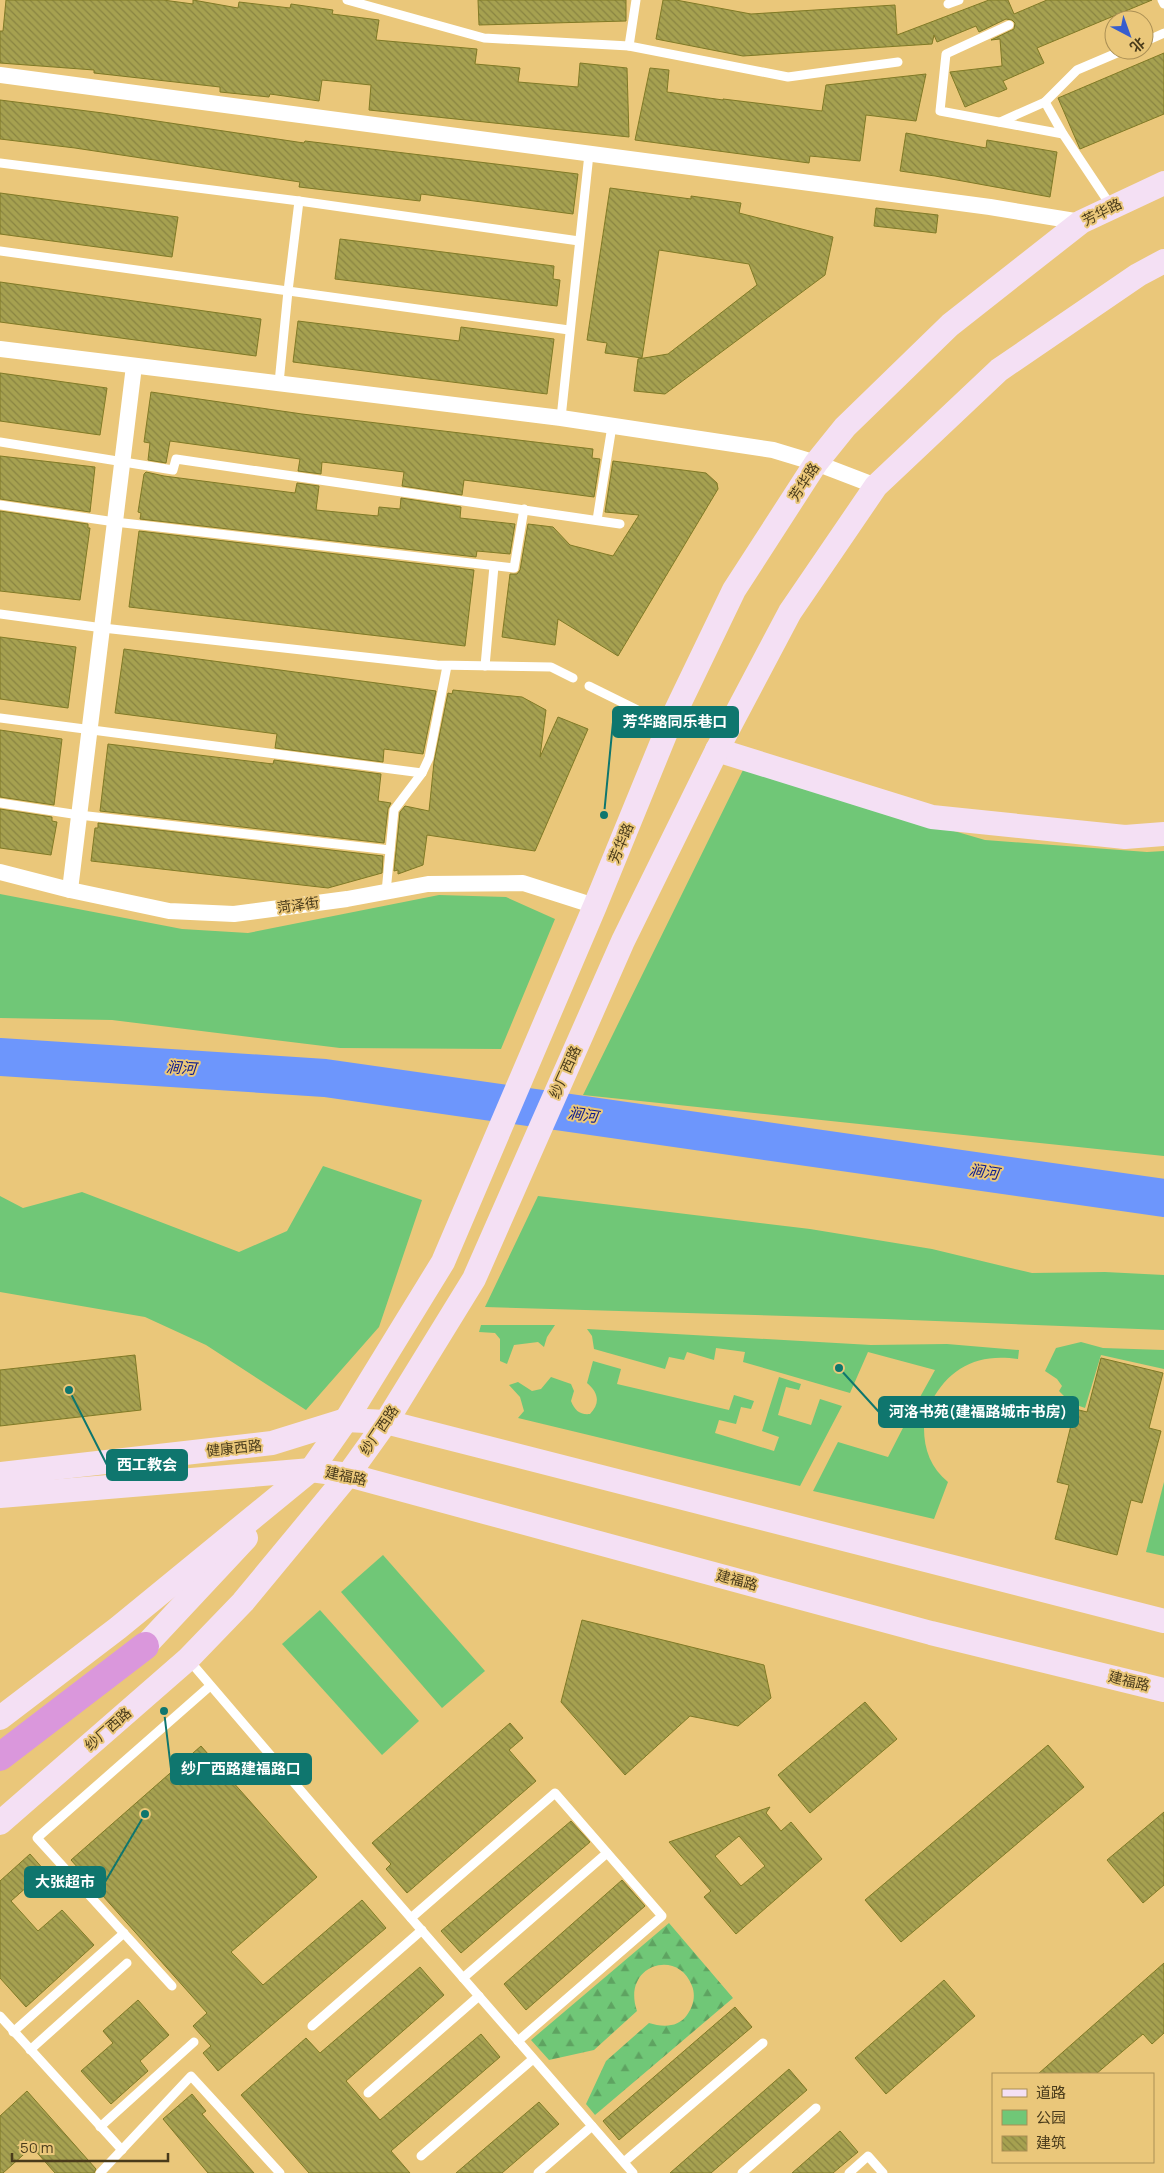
<svg xmlns="http://www.w3.org/2000/svg" width="1164" height="2173" font-family="Manrope,'Noto Sans SC',sans-serif">
<style>
.green{fill:#70c777}
.forest{fill:url(#forest-firs)}
.lines{fill:none;stroke-linecap:round;stroke-linejoin:round}
.river{stroke:#6d96fc;stroke-width:38}
.building{fill:url(#building-back-hatch);stroke:#807a26;fill-rule:evenodd}
.lane{stroke:#fff;stroke-width:9}
.street{stroke:#fff;stroke-width:16}
.secondary{stroke:#f4e0f4;stroke-width:24}
.highway{stroke:#da97dc;stroke-width:28}
.labels{text-anchor:middle;stroke-width:4;stroke-linejoin:round;paint-order:stroke}
.street-label{font-size:14px;fill:#493b1b;stroke:#eac77a}
.water-label{font-size:15px;font-style:italic;fill:#08178e;stroke:#eac77a}
.leader{fill:none;stroke:#0f766e;stroke-width:2}
.callout-dot{fill:#0f766e;stroke:#eac77a;stroke-width:2}
.callout{fill:#0f766e;stroke:#0f766e;stroke-width:2}
.callout-label{font-size:15px;text-anchor:middle;font-weight:bold;fill:#fff}
</style>
<defs>
<pattern id="forest-firs" width="22" height="20" patternUnits="userSpaceOnUse" patternTransform="scale(1.25)"><rect width="22" height="20" fill="#70c777"/><path d="M5 1l3.5 6h-7zM16 11l3.5 6h-7z" fill="#5ea361"/></pattern>
<pattern id="building-back-hatch" width="6" height="6" patternUnits="userSpaceOnUse" patternTransform="scale(1.25)"><rect width="6" height="6" fill="#a6a150"/><path d="M-1 5l2 2M0 0l6 6M5-1l2 2" fill="none" stroke="#898442"/></pattern>
</defs>
<rect width="100%" height="100%" fill="#eac77a"/>
<g class="green">
<polygon points="743,770 985,840 1147,852 1164,851 1164,1156 583,1095"/>
<polygon points="0,894 182,929 248,933 439,895 506,897 555,919 501,1049 340,1048 112,1020 0,1018"/>
<polygon points="323,1166 422,1200 379,1327 306,1410 206,1345 145,1317 0,1292 0,1196 23,1208 82,1192 239,1252 287,1231"/>
<polygon points="538,1196 810,1229 932,1249 1032,1273 1105,1272 1164,1275 1164,1330 885,1319 485,1307"/>
<polygon points="481,1325 555,1325 547,1337 544,1347 538,1342 514,1345 507,1364 500,1361 500,1339 495,1333 479,1332"/>
<path d="M587,1329L871,1345L947,1344L1019,1350L1018,1359C978,1353 950,1367 931,1402L920,1397L935,1370L868,1352L850,1393L743,1362L745,1352L716,1348L714,1360L687,1352L684,1360L669,1357L665,1369L594,1349L592,1336Z"/>
<polygon points="1081,1342 1103,1348 1164,1350 1164,1369 1101,1355 1085,1408 1071,1403 1059,1391 1062,1386 1057,1379 1045,1371 1056,1348"/>
<path d="M593,1361L621,1369L617,1384L729,1410L734,1395L754,1401L751,1409L741,1407L736,1424L719,1420L715,1433L774,1451L779,1437L762,1431L779,1377L801,1384L799,1390L786,1387L778,1415L811,1425L820,1399L842,1406L800,1486L518,1418L524,1411L520,1397L509,1385L518,1382L532,1391L541,1389L551,1377L571,1384L574,1391L571,1401C575,1411 580,1415 590,1414C601,1403 598,1392 587,1383Z"/>
<path d="M906,1422L924,1428C924,1450 931,1468 948,1482L934,1519L813,1491L838,1442L888,1457Z"/>
<polygon points="1164,1482 1164,1556 1146,1552"/>
<polygon points="383,1555 485,1671 442,1708 341,1592"/>
<polygon points="320,1610 419,1721 382,1755 282,1644"/>
</g>
<path class="forest" d="M669,1923L733,1998L595,2115L586,2104L606,2061L649,2023C662,2027 678,2028 687,2015C693,2007 696,1996 692,1986C678,1947 621,1965 637,2011L594,2050L549,2060L531,2040Z"/>
<g class="lines">
<polyline class="river" points="0,1057 325,1078 1164,1198"/>
</g>
<g class="building">
<polygon points="6,0 163,0 193,4 193,0 238,8 239,2 290,8 291,4 333,10 332,14 379,20 376,40 477,49 475,64 520,68 518,82 578,87 580,63 627,68 629,137 369,110 371,85 322,80 319,101 270,94 269,97 220,92 220,87 94,73 94,70 0,63 0,31 3,31"/>
<polygon points="478,0 626,0 626,21 479,25"/>
<polygon points="663,0 676,0 751,14 895,5 897,35 989,0 1008,0 1014,14 1047,0 1152,0 1037,48 1044,63 1003,81 1007,89 965,107 950,72 1002,66 1000,39 991,40 1014,29 1015,23 1012,20 1006,19 979,32 976,26 937,42 934,35 932,44 743,56 656,39"/>
<polygon points="1164,53 1164,114 1080,149 1058,98"/>
<polygon points="650,68 669,70 667,92 723,100 723,99 822,111 826,85 926,74 916,121 866,115 860,161 810,156 809,163 635,140"/>
<polygon points="0,100 103,113 304,143 305,141 578,174 573,214 421,194 420,201 299,187 300,182 75,148 0,139"/>
<polygon points="906,133 986,148 987,140 1057,152 1050,197 935,176 900,171"/>
<polygon points="610,188 691,199 691,196 741,203 739,213 833,237 825,275 665,394 634,391 638,359 668,354 757,285 749,264 659,250 642,358 605,353 607,343 587,340"/>
<polygon points="0,193 178,217 172,257 0,234"/>
<polygon points="876,208 938,215 936,233 874,226"/>
<polygon points="340,239 554,266 553,279 560,280 557,306 335,279"/>
<polygon points="0,282 261,319 256,356 0,322"/>
<polygon points="298,321 459,341 461,327 554,339 547,394 293,362"/>
<polygon points="0,373 107,388 100,435 0,421"/>
<polygon points="151,392 302,414 593,449 592,458 600,459 594,497 464,480 462,495 402,486 404,472 322,462 321,474 298,471 300,459 170,441 166,463 148,460 150,443 144,442"/>
<polygon points="0,456 95,467 90,512 0,499"/>
<polygon points="613,461 706,473 717,483 718,489 618,656 558,619 555,645 502,637 510,574 517,574 520,570 528,524 553,527 570,545 613,556 639,515 605,512"/>
<polygon points="146,472 164,476 295,493 297,483 319,486 316,510 378,516 379,507 400,509 401,498 461,507 460,518 515,524 510,554 477,551 476,557 140,519 141,513 138,512 144,474"/>
<polygon points="0,511 88,524 88,528 90,528 80,600 0,591"/>
<polygon points="139,531 474,570 465,646 129,607"/>
<polygon points="0,637 76,647 68,708 0,699"/>
<polygon points="124,649 436,691 423,754 384,749 383,762 275,748 277,734 115,713"/>
<polygon points="453,690 522,697 546,710 540,757 558,717 588,729 535,851 427,835 423,865 398,874 398,870 394,871 400,812 405,806 429,811 434,762 448,693 452,694"/>
<polygon points="0,730 62,739 54,805 0,797"/>
<polygon points="108,744 273,764 274,760 381,774 378,801 391,803 388,809 384,843 100,811"/>
<polygon points="0,809 52,817 52,821 57,822 51,855 0,848"/>
<polygon points="98,823 383,856 382,873 328,888 91,861 95,828 98,828"/>
<polygon points="135,1355 141,1410 0,1426 0,1370"/>
<polygon points="1101,1358 1163,1373 1149,1428 1161,1431 1142,1503 1131,1500 1117,1555 1055,1539 1069,1485 1057,1482 1075,1409 1087,1412"/>
<polygon points="582,1620 764,1665 771,1698 738,1726 690,1716 625,1775 561,1702"/>
<polygon points="865,1702 897,1739 810,1813 778,1775"/>
<polygon points="510,1723 523,1738 509,1750 536,1781 407,1893 386,1869 391,1864 372,1843"/>
<polygon points="1048,1745 1084,1787 901,1942 865,1900"/>
<polygon points="201,1746 317,1877 231,1952 263,1985 362,1900 386,1928 218,2071 203,2053 211,2046 193,2026 207,2013 71,1860"/>
<path d="M770,1807L766,1813L781,1831L791,1822L822,1859L736,1934L704,1897L711,1891L669,1842ZM739,1836L765,1866L741,1886L715,1856Z"/>
<polygon points="1164,1812 1164,1885 1143,1903 1107,1860"/>
<polygon points="571,1821 590,1842 461,1953 441,1931"/>
<polygon points="30,1854 45,1871 11,1901 38,1931 62,1910 94,1945 26,2007 0,1978 0,1881"/>
<polygon points="622,1880 645,1906 526,2010 504,1984"/>
<polygon points="1164,1963 1164,2033 1152,2044 1143,2034 1096,2074 1038,2074"/>
<polygon points="420,1967 444,1995 346,2081 380,2120 481,2034 500,2057 391,2151 410,2173 309,2173 241,2095 306,2038 320,2053"/>
<polygon points="944,1980 975,2016 886,2094 855,2058"/>
<polygon points="138,2000 169,2035 140,2061 148,2071 111,2104 81,2071 113,2043 103,2031"/>
<polygon points="735,2007 752,2027 619,2140 603,2121"/>
<polygon points="789,2069 807,2090 711,2173 670,2173"/>
<polygon points="27,2091 96,2169 94,2173 55,2173 32,2147 3,2173 0,2173 0,2116"/>
<polygon points="192,2094 206,2111 202,2114 254,2173 208,2173 163,2119"/>
<polygon points="539,2102 559,2124 502,2173 456,2173"/>
<polygon points="840,2131 858,2152 833,2173 792,2173"/>
</g>
<g class="lines">
<g class="lane">
<polyline points="347,0 484,38 629,46 788,77 898,62"/>
<polyline points="1162,0 1164,4"/>
<polyline points="948,4 959,0"/>
<polyline points="1009,25 946,54 940,111 1063,134"/>
<polyline points="1144,42 1164,33"/>
<polyline points="629,46 636,0"/>
<polyline points="1045,102 1063,134 1111,206"/>
<polyline points="1000,122 1045,102 1077,70 1124,50"/>
<polyline points="0,163 299,201 579,241"/>
<polyline points="0,251 569,330"/>
<polyline points="279,383 288,291 299,201"/>
<polyline points="561,418 589,154"/>
<polyline points="0,442 173,470 176,459 620,524"/>
<polyline points="0,505 115,522 514,568 524,509"/>
<polyline points="597,520 612,426"/>
<polyline points="0,614 103,628 437,665 551,667 573,678"/>
<polyline points="485,666 494,566"/>
<polyline points="589,686 668,725"/>
<polyline points="0,718 422,773"/>
<polyline points="0,803 79,815 390,850"/>
<polyline points="386,892 394,810 422,773 429,758 447,666"/>
<polyline points="188,1659 350,1848 633,2173"/>
<polyline points="411,1918 555,1793 662,1916 518,2041"/>
<polyline points="463,1978 607,1853"/>
<polyline points="172,1986 37,1838 210,1686"/>
<polyline points="0,2016 122,2150"/>
<polyline points="312,2026 422,1930"/>
<polyline points="13,2032 124,1933"/>
<polyline points="30,2050 127,1963"/>
<polyline points="368,2093 479,1996"/>
<polyline points="100,2127 194,2042"/>
<polyline points="421,2156 533,2059"/>
<polyline points="624,2162 763,2043"/>
<polyline points="100,2173 191,2076 280,2173"/>
<polyline points="538,2173 592,2126"/>
<polyline points="742,2173 816,2108"/>
<polyline points="849,2173 868,2156 883,2173"/>
</g>
<g class="street">
<polyline points="0,75 990,207 1081,222"/>
<polyline points="0,349 561,418 773,450 816,463 876,486"/>
<polyline points="0,872 70,890 169,911 234,914 347,899 428,884 523,883 595,906"/>
<polyline points="70,890 134,366"/>
</g>
<g class="secondary">
<polyline points="717,750 932,817 1125,837 1164,834"/>
<polyline points="0,1474 272,1443 346,1420 386,1422 1164,1621"/>
<polyline points="0,1496 311,1470 348,1475 931,1633 1164,1690"/>
<polyline points="131,1658 145,1646 246,1538"/>
<polyline points="0,1718 118,1628 311,1470 346,1420 443,1262 595,906 669,725 734,590 816,463 845,427 950,325 1081,222 1164,183"/>
<polyline points="0,1823 188,1659 243,1602 348,1475 386,1422 474,1279 623,941 717,750 790,612 876,486 999,370 1138,275 1164,261"/>
</g>
<polyline class="highway" points="0,1757 145,1646"/>
</g>
<g class="labels">
<g class="street-label">
<text transform="translate(1102 212) rotate(-27)" y="5">芳华路</text>
<text transform="translate(804 482) rotate(-57)" y="5">芳华路</text>
<text transform="translate(621 843) rotate(-68)" y="5">芳华路</text>
<text transform="translate(298 905) rotate(-8)" y="5">菏泽街</text>
<text transform="translate(565 1072) rotate(-66)" y="5">纱厂西路</text>
<text transform="translate(379 1430) rotate(-56)" y="5">纱厂西路</text>
<text transform="translate(234 1448) rotate(-6)" y="5">健康西路</text>
<text transform="translate(346 1476) rotate(12)" y="5">建福路</text>
<text transform="translate(737 1580) rotate(15)" y="5">建福路</text>
<text transform="translate(1129 1681) rotate(14)" y="5">建福路</text>
<text transform="translate(108 1729) rotate(-41)" y="5">纱厂西路</text>
</g>
<g class="water-label">
<text transform="translate(181 1068) rotate(4)" y="5">涧河</text>
<text transform="translate(583 1115) rotate(8)" y="5">涧河</text>
<text transform="translate(984 1172) rotate(8)" y="5">涧河</text>
</g>
</g>
<path class="leader" d="M604 815L613 722M839 1368L879 1412M69 1390L107 1465M164 1711L171 1769M145 1814L105 1882"/>
<g class="callout-dot">
<circle cx="604" cy="815" r="5"/>
<circle cx="839" cy="1368" r="5"/>
<circle cx="69" cy="1390" r="5"/>
<circle cx="164" cy="1711" r="5"/>
<circle cx="145" cy="1814" r="5"/>
</g>
<g class="callout">
<rect x="613" y="707" width="125" height="30" rx="5"/>
<rect x="879" y="1397" width="199" height="30" rx="5"/>
<rect x="107" y="1450" width="80" height="30" rx="5"/>
<rect x="171" y="1754" width="140" height="30" rx="5"/>
<rect x="25" y="1867" width="80" height="30" rx="5"/>
</g>
<g class="callout-label">
<text x="675" y="727">芳华路同乐巷口</text>
<text x="978" y="1417">河洛书苑(建福路城市书房)</text>
<text x="147" y="1470">西工教会</text>
<text x="241" y="1774">纱厂西路建福路口</text>
<text x="65" y="1887">大张超市</text>
</g>
<rect x="992" y="2073" width="162" height="90" fill="#eac77a" stroke="#aa8f54"/>
<rect x="1002" y="2089" width="25" height="8" fill="#f4e0f4" stroke="#aa8f54"/>
<text x="1036" y="2098" font-size="15" fill="#493b1b">道路</text>
<rect x="1002" y="2110" width="25" height="15" fill="#70c777" stroke="#aa8f54"/>
<text x="1036" y="2123" font-size="15" fill="#493b1b">公园</text>
<rect x="1002" y="2136" width="25" height="15" fill="url(#building-back-hatch)" stroke="#aa8f54"/>
<text x="1036" y="2148" font-size="15" fill="#493b1b">建筑</text>
<g transform="translate(1129 35) rotate(139)"><circle r="24" fill="#eac77a" stroke="#aa8f54"/>
<path d="M0-4L9 19L0 12L-9 19Z" fill="#365dce"/>
<text y="-8" font-size="14" font-weight="bold" text-anchor="middle" fill="#493b1b">北</text>
</g>
<path d="M12 2153v8h156v-8" fill="none" stroke="#493b1b" stroke-width="2.5"/>
<text x="20" y="2153" font-size="15" fill="#493b1b" stroke="#eac77a" stroke-width="4" paint-order="stroke">50 m</text>
</svg>
